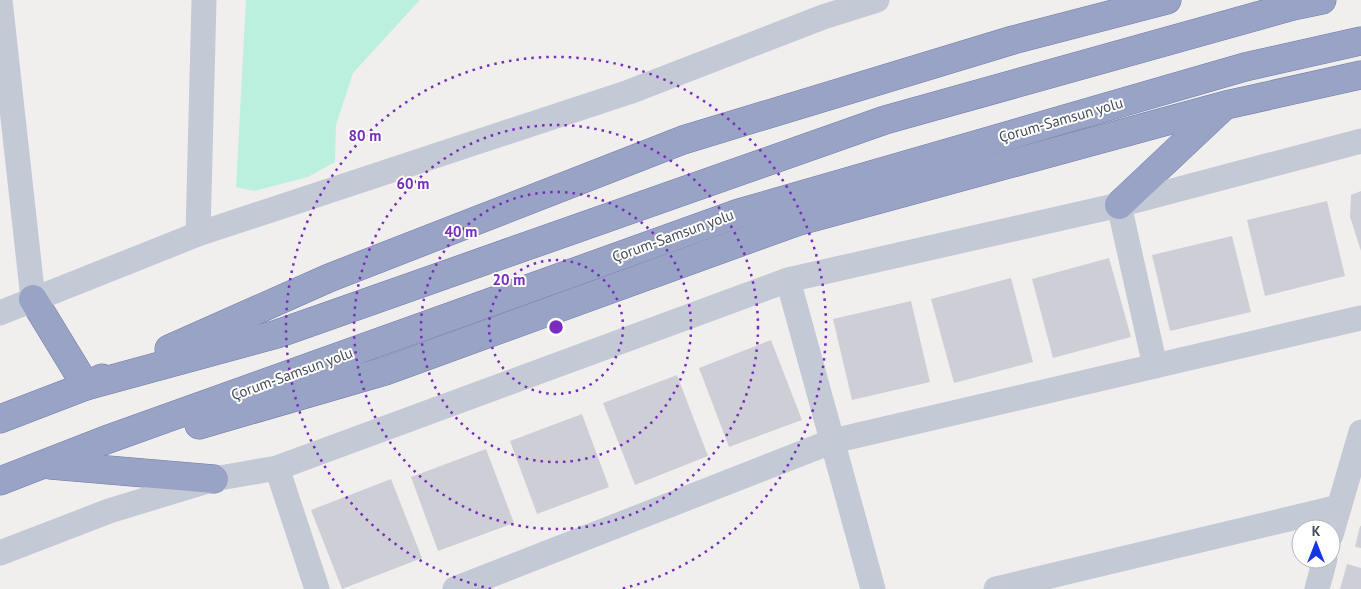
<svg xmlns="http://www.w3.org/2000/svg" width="1361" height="589" font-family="'PT Sans',sans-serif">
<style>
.green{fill:#bbf0de}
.building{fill:#cecfd6}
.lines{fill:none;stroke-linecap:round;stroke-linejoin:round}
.trunk-casing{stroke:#707caa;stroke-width:29}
.minor{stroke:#c4c9d6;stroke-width:25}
.trunk{stroke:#99a3c6;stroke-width:28}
.ring{fill:none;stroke:#7b2cbf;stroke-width:2.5;stroke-dasharray:2.5 5}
.labels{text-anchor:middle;stroke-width:4;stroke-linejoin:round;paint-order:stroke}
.street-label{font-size:15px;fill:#464c5c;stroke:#fff}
.centre{fill:#7b2cbf;stroke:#fff;stroke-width:2.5}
.ring-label{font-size:15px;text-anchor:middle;font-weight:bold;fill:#7b2cbf;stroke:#fff;stroke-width:4;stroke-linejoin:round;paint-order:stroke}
</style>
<rect width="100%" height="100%" fill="#f1efee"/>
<polygon class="green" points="246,0 420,0 353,73 336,125 335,162 308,177 254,191 236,187"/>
<g class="building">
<polygon points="1361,191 1361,251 1350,217 1351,195"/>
<polygon points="1327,201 1345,276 1265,296 1247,220"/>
<polygon points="1232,236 1251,312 1170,331 1152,255"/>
<polygon points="1109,258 1131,337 1053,358 1032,279"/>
<polygon points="1011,278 1033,362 954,383 931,299"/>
<polygon points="911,301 930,382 852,400 833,319"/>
<polygon points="771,340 802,420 729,447 699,368"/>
<polygon points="677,375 708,456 635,485 603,403"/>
<polygon points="582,414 609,487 537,514 510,441"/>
<polygon points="486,449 514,523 438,551 411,477"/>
<polygon points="391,479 422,558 342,589 311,510"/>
<polygon points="1360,526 1361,526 1361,548 1355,547"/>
<polygon points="1347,564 1361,568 1361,589 1340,589"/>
</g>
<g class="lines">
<defs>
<g id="trunk">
<polyline points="1119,205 1223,107"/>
<polyline points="33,299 86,386 102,378"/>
<polyline points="169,349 329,278 683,140 1013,40 1167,0"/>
<polyline points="0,419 86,386 277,334 885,120 1293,6 1322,0"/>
<polyline points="199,425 385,371 796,222 1226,105 1361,75"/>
<polyline points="50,465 214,479"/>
<polyline points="0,481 103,441 739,213 1245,67 1361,41"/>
</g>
</defs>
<use href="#trunk" class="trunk-casing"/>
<g class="minor">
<polyline points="0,0 33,299"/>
<polyline points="1119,205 1155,366"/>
<polyline points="198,234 204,0"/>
<polyline points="788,280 873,589"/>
<polyline points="0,313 198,234 629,92 823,17 877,0"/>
<polyline points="277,468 317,589"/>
<polyline points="1331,535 1361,432"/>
<polyline points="0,553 109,511 214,479 277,468 788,280 1119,205 1361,141"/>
<polyline points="455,589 833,441 1361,318"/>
<polyline points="996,589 1339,507"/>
<polyline points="1317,589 1325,559"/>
</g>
<use href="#trunk" class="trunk"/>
</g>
<g class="ring">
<circle cx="556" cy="327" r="67"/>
<circle cx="556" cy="327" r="135"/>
<circle cx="556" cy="327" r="202"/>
<path d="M491 589A270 270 0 1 1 621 589"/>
</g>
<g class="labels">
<g class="street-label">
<text transform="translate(1061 120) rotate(-16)" y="5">Çorum-Samsun yolu</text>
<text transform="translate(673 236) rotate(-20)" y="5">Çorum-Samsun yolu</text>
<text transform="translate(292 374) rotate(-20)" y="5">Çorum-Samsun yolu</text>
</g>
</g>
<circle cx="556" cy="327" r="8" class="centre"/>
<g class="ring-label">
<text x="365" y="141">80 m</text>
<text x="413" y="189">60 m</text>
<text x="461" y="237">40 m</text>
<text x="509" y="285">20 m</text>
</g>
<g transform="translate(1316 544)"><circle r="24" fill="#ffffff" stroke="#b5b7be"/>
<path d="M0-4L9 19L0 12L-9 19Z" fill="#1536e4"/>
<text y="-8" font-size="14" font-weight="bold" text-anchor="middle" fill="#464c5c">K</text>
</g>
</svg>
